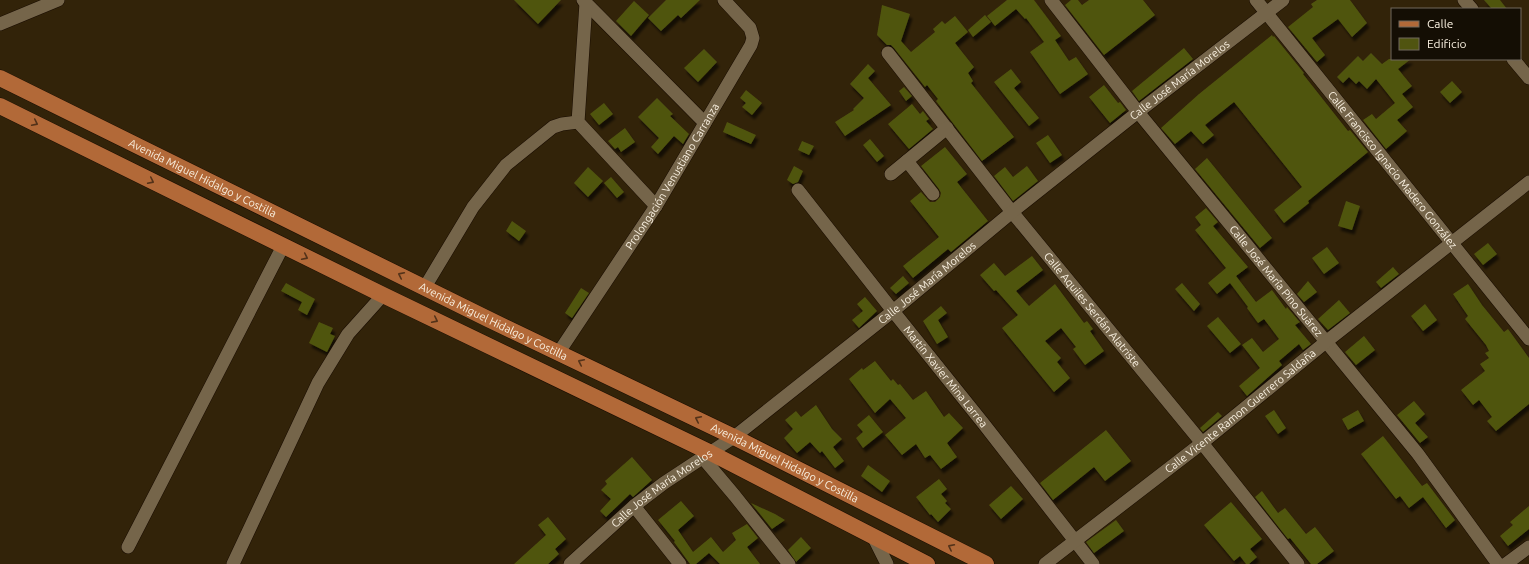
<svg xmlns="http://www.w3.org/2000/svg" width="1529" height="564" font-family="Ubuntu,sans-serif">
<style>
.building{fill:#505410;filter:url(#shadow)}
.lines{fill:none;stroke-linecap:round;stroke-linejoin:round}
.minor-casing{stroke:#190c00;stroke-width:14}
.major-casing{stroke:#190c00;stroke-width:17}
.minor{stroke:#75654a;stroke-width:13}
.major{stroke:#b26938;stroke-width:16}
.oneway{stroke:#533219}
.labels{text-anchor:middle;stroke-width:3;stroke-linejoin:round;paint-order:stroke}
.street-label{font-size:11px;fill:#f9f0e0;stroke:#140e04}
</style>
<defs>
<filter id="shadow"><feDropShadow dx="2.5" dy="4.5" stdDeviation="1" flood-color="#0009"/></filter>
</defs>
<rect width="100%" height="100%" fill="#322309"/>
<g class="building">
<polygon points="514,0 561,0 538,24"/>
<polygon points="666,0 700,0 681,18 678,15 661,31 648,18"/>
<polygon points="1007,0 1034,0 1061,36 1055,40 1069,61 1076,57 1088,74 1060,94 1030,52 1044,42 1026,18 1025,19 1016,9 995,26 987,16"/>
<polygon points="1071,0 1078,0 1082,5 1089,0 1143,0 1155,15 1104,55 1065,5"/>
<polygon points="1317,0 1350,0 1367,23 1352,37 1338,19 1312,38 1325,55 1317,62 1288,27 1313,7 1311,4"/>
<polygon points="1484,0 1500,0 1507,9 1492,9"/>
<polygon points="634,1 649,15 631,36 616,21"/>
<polygon points="882,5 910,14 901,41 911,52 935,32 933,29 942,21 945,24 955,16 968,32 955,43 974,67 968,73 973,81 971,83 1014,137 982,161 936,101 938,99 927,85 925,87 894,48 891,45 887,45 877,35"/>
<polygon points="985,15 991,22 973,37 968,30"/>
<polygon points="1272,35 1273,37 1274,36 1304,73 1303,74 1348,131 1350,130 1368,152 1308,201 1309,203 1284,223 1274,210 1302,187 1234,102 1205,125 1214,135 1203,144 1191,131 1175,144 1161,128 1199,94"/>
<polygon points="1184,48 1193,59 1139,101 1132,91"/>
<polygon points="704,49 717,62 698,82 684,68"/>
<polygon points="1371,53 1382,64 1389,59 1411,59 1398,69 1412,86 1402,94 1413,107 1397,120 1407,131 1386,149 1363,120 1372,114 1376,119 1395,103 1376,79 1367,89 1359,81 1356,84 1349,77 1343,83 1337,77 1358,56 1363,61"/>
<polygon points="868,64 875,71 868,78 891,105 845,136 835,122 854,110 853,109 864,98 850,84"/>
<polygon points="1011,69 1021,82 1014,88 1039,118 1029,126 994,82"/>
<polygon points="1452,81 1462,92 1450,103 1440,92"/>
<polygon points="1104,85 1118,103 1120,102 1126,110 1110,123 1089,97"/>
<polygon points="904,87 912,96 906,101 899,91"/>
<polygon points="746,90 762,103 752,115 742,107 746,103 740,98"/>
<polygon points="657,98 673,114 670,116 689,134 683,144 674,136 658,154 651,147 659,138 638,117"/>
<polygon points="604,103 613,114 599,125 590,114"/>
<polygon points="912,104 920,114 923,111 929,119 926,121 933,129 909,149 888,124"/>
<polygon points="727,122 756,135 751,144 723,132"/>
<polygon points="625,128 635,142 621,152 618,147 615,149 608,141"/>
<polygon points="1048,135 1062,155 1050,163 1036,143"/>
<polygon points="870,139 884,156 877,162 863,145"/>
<polygon points="802,141 814,146 809,155 798,150"/>
<polygon points="945,147 967,174 957,182 988,221 951,252 948,249 913,278 903,266 939,237 910,201 921,192 930,202 935,202 940,197 941,193 939,189 921,166"/>
<polygon points="1207,158 1272,238 1260,248 1195,169"/>
<polygon points="794,166 803,171 798,182 793,184 787,180"/>
<polygon points="1027,166 1038,181 1013,201 994,176 1005,167 1013,177"/>
<polygon points="588,167 603,181 588,197 574,183"/>
<polygon points="611,177 624,192 617,198 604,183"/>
<polygon points="1346,201 1360,206 1352,230 1338,226"/>
<polygon points="1206,208 1218,222 1213,226 1248,267 1236,276 1256,302 1272,290 1286,309 1287,307 1298,320 1300,322 1295,325 1311,344 1303,350 1299,344 1279,361 1282,365 1247,396 1239,386 1260,368 1242,345 1252,338 1263,352 1279,339 1264,319 1258,323 1247,308 1248,307 1230,283 1217,294 1208,283 1226,268 1195,230 1201,225 1195,217"/>
<polygon points="512,221 526,231 519,241 506,231"/>
<polygon points="1488,243 1497,254 1483,265 1474,254"/>
<polygon points="1327,247 1339,263 1324,274 1312,258"/>
<polygon points="1032,256 1043,270 1016,291 1029,306 1055,284 1084,323 1087,321 1093,329 1090,331 1104,351 1085,365 1073,349 1076,347 1061,328 1045,341 1061,358 1057,362 1070,378 1054,392 1002,328 1018,315 996,290 994,291 980,275 994,263 1005,276"/>
<polygon points="1393,267 1399,274 1381,288 1376,282"/>
<polygon points="903,276 909,283 896,294 890,288"/>
<polygon points="1308,281 1317,292 1304,302 1297,294"/>
<polygon points="286,283 315,299 307,315 298,310 302,302 281,291"/>
<polygon points="1182,283 1200,304 1194,311 1175,289"/>
<polygon points="1468,284 1482,305 1504,332 1508,329 1529,358 1529,404 1496,431 1487,421 1492,417 1479,400 1473,405 1461,390 1485,371 1480,364 1489,358 1485,353 1489,351 1486,345 1465,319 1468,316 1453,294"/>
<polygon points="581,288 589,293 572,318 565,313"/>
<polygon points="865,297 877,311 859,328 852,320 863,311 857,304"/>
<polygon points="1339,300 1350,313 1328,330 1318,319"/>
<polygon points="1425,304 1437,320 1423,331 1411,316"/>
<polygon points="941,306 947,313 938,320 948,337 937,344 923,321"/>
<polygon points="1218,317 1241,344 1230,353 1207,326"/>
<polygon points="319,322 333,328 330,334 335,336 327,352 309,343"/>
<polygon points="1364,336 1375,350 1356,365 1345,352"/>
<polygon points="875,361 891,381 893,379 898,385 900,384 913,400 926,391 944,417 949,413 963,428 947,443 957,457 941,469 930,455 925,458 916,444 902,455 885,435 906,418 890,399 875,413 849,379 862,368 863,370"/>
<polygon points="1414,401 1425,414 1415,423 1428,437 1420,443 1397,415"/>
<polygon points="816,405 832,429 842,439 833,447 844,461 835,468 822,451 820,453 810,442 797,453 784,438 793,429 785,420 796,411 801,417"/>
<polygon points="1274,410 1286,428 1278,434 1265,416"/>
<polygon points="1358,410 1364,421 1348,430 1342,419"/>
<polygon points="1218,412 1222,416 1203,432 1200,428"/>
<polygon points="869,415 883,432 863,448 856,438 863,432 857,425"/>
<polygon points="1106,430 1131,461 1105,481 1094,467 1053,500 1040,483"/>
<polygon points="1383,436 1422,486 1427,483 1455,520 1446,528 1423,497 1409,508 1400,496 1396,499 1361,454"/>
<polygon points="632,457 652,480 633,497 630,494 606,517 600,511 611,499 601,490 607,484 605,481"/>
<polygon points="868,465 890,481 882,492 861,476"/>
<polygon points="939,479 947,489 941,494 947,501 945,503 951,509 938,522 931,514 930,515 916,497"/>
<polygon points="1011,486 1023,499 1001,519 989,505"/>
<polygon points="1262,491 1278,513 1285,508 1306,534 1315,527 1334,551 1317,564 1311,564 1290,538 1288,539 1255,497"/>
<polygon points="681,501 694,516 678,530 693,552 711,537 723,552 736,540 732,533 747,524 758,538 747,547 760,564 720,564 709,553 696,564 690,564 674,542 675,541 658,520"/>
<polygon points="1231,502 1262,539 1250,549 1257,557 1249,564 1246,564 1240,556 1234,561 1204,525"/>
<polygon points="751,503 775,514 785,520 772,529"/>
<polygon points="1529,506 1529,529 1508,546 1500,536 1513,525 1510,522"/>
<polygon points="548,517 566,539 555,549 559,554 548,564 514,564 546,535 538,525"/>
<polygon points="1116,520 1124,531 1094,553 1086,542"/>
<polygon points="801,537 811,548 796,562 788,550"/>
</g>
<g class="lines">
<defs>
<g id="minor">
<polyline points="583,0 705,123"/>
<path id="s1" d="M1051,0L1138,112L1418,454L1498,564"/>
<path id="s2" d="M1256,0L1529,339"/>
<polyline points="1464,0 1472,9"/>
<polyline points="586,3 578,122 656,206"/>
<polyline points="0,24 58,0"/>
<path id="s3" d="M888,53L1012,212L1202,443L1298,564"/>
<polyline points="1513,59 1529,78"/>
<polyline points="907,161 933,194"/>
<polyline points="891,174 947,128"/>
<path id="s4" d="M798,190L893,311L983,423L1093,564"/>
<polyline points="425,287 473,207 506,165 553,127 562,124 578,122"/>
<path id="s5" d="M559,352L656,206L751,45L753,38L750,28L724,0"/>
<polyline points="703,458 735,496 789,564"/>
<polyline points="634,506 680,564"/>
<polyline points="873,536 887,564"/>
<polyline points="128,547 283,246"/>
<polyline points="233,564 318,383 348,334 383,295"/>
<path id="s6" d="M570,564L634,506L664,483L734,437L893,311L1012,212L1138,112L1283,0"/>
<path id="s7" d="M1045,564L1202,443L1327,341L1529,182"/>
<polyline points="1506,564 1529,547"/>
</g>
<g id="major">
<path id="s8" d="M0,78L488,319L734,437L986,564"/>
<polyline points="0,106 383,295 711,453 927,564"/>
</g>
</defs>
<use href="#minor" class="minor-casing"/>
<use href="#major" class="major-casing"/>
<use href="#minor" class="minor"/>
<use href="#major" class="major"/>
</g>
<defs><path id="oneway-chevron" d="M-2-3.5L2.5 0L-2 3.5" fill="none" stroke-width="1.6" stroke-linecap="round" stroke-linejoin="round"/></defs>
<g class="oneway">
<use href="#oneway-chevron" transform="translate(35 123) rotate(26)"/>
<use href="#oneway-chevron" transform="translate(151 181) rotate(26)"/>
<use href="#oneway-chevron" transform="translate(305 257) rotate(26)"/>
<use href="#oneway-chevron" transform="translate(401 275) rotate(-154)"/>
<use href="#oneway-chevron" transform="translate(435 320) rotate(26)"/>
<use href="#oneway-chevron" transform="translate(581 362) rotate(-154)"/>
<use href="#oneway-chevron" transform="translate(698 419) rotate(-154)"/>
<use href="#oneway-chevron" transform="translate(951 547) rotate(-153)"/>
</g>
<g class="labels">
<g class="street-label">
<text dy="4" stroke="none"><textPath href="#s6" startOffset="779">Calle José María Morelos</textPath></text>
<text dy="4" stroke="none"><textPath href="#s2" startOffset="218">Calle Francisco Ignacio Madero González</textPath></text>
<text dy="4" stroke="none"><textPath href="#s5" startOffset="209">Prolongación Venustiano Carranza</textPath></text>
<text dy="4" stroke="none"><textPath href="#s8" startOffset="226">Avenida Miguel Hidalgo y Costilla</textPath></text>
<text dy="4" stroke="none"><textPath href="#s1" startOffset="360">Calle José María Pino Suárez</textPath></text>
<text dy="4" stroke="none"><textPath href="#s6" startOffset="455">Calle José María Morelos</textPath></text>
<text dy="4" stroke="none"><textPath href="#s3" startOffset="328">Calle Aquiles Serdán Alatriste</textPath></text>
<text dy="4" stroke="none"><textPath href="#s8" startOffset="550">Avenida Miguel Hidalgo y Costilla</textPath></text>
<text dy="4" stroke="none"><textPath href="#s4" startOffset="238">Martín Xavier Mina Larrea</textPath></text>
<text dy="4" stroke="none"><textPath href="#s7" startOffset="248">Calle Vicente Ramon Guerrero Saldaña</textPath></text>
<text dy="4" stroke="none"><textPath href="#s8" startOffset="874">Avenida Miguel Hidalgo y Costilla</textPath></text>
<text dy="4" stroke="none"><textPath href="#s6" startOffset="119">Calle José María Morelos</textPath></text>
</g>
</g>
<rect x="1391" y="8" width="130" height="52" fill="#140e04" stroke="#70685c"/>
<rect x="1399" y="21" width="20" height="6" fill="#b26938" stroke="#70685c"/>
<text x="1427" y="28" font-size="12" fill="#f9f0e0">Calle</text>
<rect x="1399" y="38" width="20" height="12" fill="#505410" stroke="#70685c"/>
<text x="1427" y="48" font-size="12" fill="#f9f0e0">Edificio</text>
</svg>
